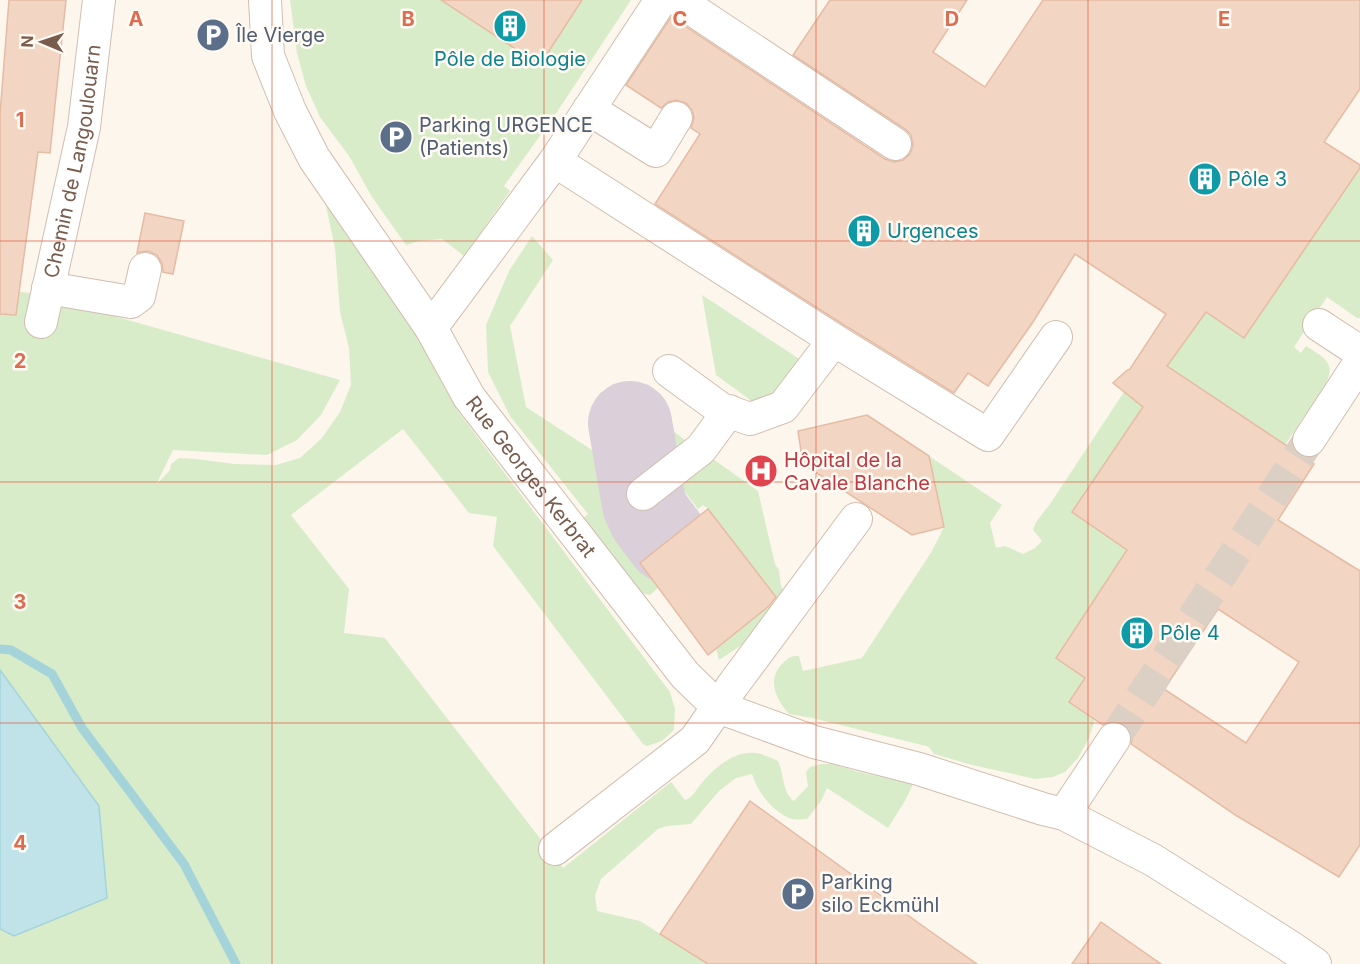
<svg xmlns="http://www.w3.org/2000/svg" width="1360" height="964" font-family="Inter,sans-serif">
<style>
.green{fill:#d8ecc9}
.water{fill:#bfe3e8;stroke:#a5d3da;stroke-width:1.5}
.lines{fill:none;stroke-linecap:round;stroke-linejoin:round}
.stream{stroke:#a5d3da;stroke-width:9}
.taxiway{stroke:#dbcfda;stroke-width:84}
.building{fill:#f3d5c3;stroke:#e6bba3;stroke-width:1.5;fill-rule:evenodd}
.minor-tunnel{stroke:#dcd0c4;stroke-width:32;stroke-dasharray:32 16;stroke-linecap:butt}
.minor-casing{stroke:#d1beb0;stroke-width:34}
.minor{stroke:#fff;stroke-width:32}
.grid{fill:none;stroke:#dc6d51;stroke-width:1.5;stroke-opacity:0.55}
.labels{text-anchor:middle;stroke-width:5;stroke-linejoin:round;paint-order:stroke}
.service-label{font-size:20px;fill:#4e5e75;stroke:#fffaf3;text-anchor:start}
.culture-label{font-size:20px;fill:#0d838f;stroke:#fffaf3;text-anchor:start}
.street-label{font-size:20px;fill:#7a5c4d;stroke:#fffaf3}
.health-label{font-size:20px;fill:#be3a42;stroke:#fffaf3;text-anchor:start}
.grid-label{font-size:20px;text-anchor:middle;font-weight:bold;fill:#dc6d51;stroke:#fffaf3;stroke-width:5;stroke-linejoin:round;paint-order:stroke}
</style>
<rect width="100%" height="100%" fill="#fdf6ec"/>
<g class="green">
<polygon points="290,0 441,0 540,64 582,0 631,0 557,112 504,186 510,191 464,256 442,239 419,241 406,245 372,197 349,156 320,117 306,86 297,53"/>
<path d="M1360,168V318H1357L1327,297L1294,347L1301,353L1306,346C1324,358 1337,362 1325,385L1285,445L1170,368L1072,512L1115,541H1133L1056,657L1085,678L1069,702L1095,719L1089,738L1078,758L1065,772L1053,777L1036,779L972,765L934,754L929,747L926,746L812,718L789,714C776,699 766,679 783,663C789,657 791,656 799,656L803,671L862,658L932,551L944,527L929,456L1002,505L990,523L996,548L1005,546L1023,554L1035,548L1042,541L1033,530L1036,522L1050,504L1124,392L1168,364L1206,312L1243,337Z"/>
<path d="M321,183L409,323L442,374L457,410L670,692L675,709L674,730L662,741L647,746L643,744L493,546L497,517L469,513L403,429L291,515L349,589L344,633L385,638L563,868L671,782L685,800C692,798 696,790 701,784C713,769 734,750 756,753C763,754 771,758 778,761C784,773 782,793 794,801L808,786L806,772L810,767L821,764H833L855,771L913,784L905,801L888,828L827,788L821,801L807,819C802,819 796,820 792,819C774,813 757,792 752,774L736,778L719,791L691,824L667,826L658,829L601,879L595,896L597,911L640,921L708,964H0V929L14,936L99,806L0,670V289L36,294L340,380L321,415L297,440L267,455L173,450L156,485L170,470L171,464L179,458L196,459L234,464L276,465L300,458L322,438L340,412L351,385L349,348L340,312L335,248Z"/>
<polygon points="532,236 553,260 510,326 526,407 592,450 601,449 618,531 642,562 640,564 658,588 650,595 637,592 580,521 588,514 510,416 488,372 486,325 509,271"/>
<polygon points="702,295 807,364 788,390 753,402 716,375"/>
<polygon points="672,430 690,444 664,466 659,436 665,437"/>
<polygon points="709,456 758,491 775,564 779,570 781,586 787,596 754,637 719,660 716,648 778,599 708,509 703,505 698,509 678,483"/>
</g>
<polygon class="water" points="0,670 99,806 107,898 14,936 0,929"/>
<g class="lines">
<polyline class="stream" points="0,649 11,650 52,674 82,728 184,864 236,964"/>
<polyline class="taxiway" points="630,423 644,504 650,517 668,541"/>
</g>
<g class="building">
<polygon points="9,0 66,0 50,153 38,152 16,315 0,314 0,114"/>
<polygon points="441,0 582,0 540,65"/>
<path d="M830,0H967L933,52L985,87L1043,0H1360V89L1324,142L1360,165V168L1244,338L1206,312L1167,366L1314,464L1278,520L1360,571V845L1339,877L1237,816L1131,744L1132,740L1130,732L1123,724L1115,721L1107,723L1103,725L1069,702L1085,678L1056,658L1127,550L1072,512L1143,407L1113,383L1126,371L1130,369L1166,314L1075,254L1033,322L988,386L968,373L954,393L844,325L655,204L700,134L691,128L694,118L692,110L686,103L676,100L668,102L661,108L626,85L671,17L885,159L894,162L903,160L910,154L913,145L911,135L905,129L793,55ZM1218,609L1299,662L1246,743L1164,689Z"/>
<polygon points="145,213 184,221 173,274 163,272 162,263 157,255 148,251 140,252 137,253"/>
<polygon points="867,415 929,456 944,527 912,535 803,464 798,431"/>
<polygon points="708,509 776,597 769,606 708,655 640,563"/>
<polygon points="750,801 927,929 977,964 708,964 660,934"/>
<polygon points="1101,922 1161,964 1072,964"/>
</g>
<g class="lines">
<polyline class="minor-tunnel" points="1114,739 1309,440"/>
<defs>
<g id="minor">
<path id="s1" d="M265,0L268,56L290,111L314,158L431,328L469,397L685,675L718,707L814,742L919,769L1043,809L1064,814L1153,860L1289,946L1315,964"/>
<polyline points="678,0 895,144"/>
<polyline points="589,109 656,151 676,118"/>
<polyline points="555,161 834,340 988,435 1056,337"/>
<polyline points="48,288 131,302 139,296 145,269"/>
<path id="s2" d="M41,322L84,127L99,0"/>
<polyline points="1319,325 1360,352"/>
<polyline points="431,328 555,161 661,0"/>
<polyline points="669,371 721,409 750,419 783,407 834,340"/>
<polyline points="1309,440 1360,362"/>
<polyline points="643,494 701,449 729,411"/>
<polyline points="1064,814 1114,739"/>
<polyline points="555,849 695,740 733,685 856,519"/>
</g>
</defs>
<use href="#minor" class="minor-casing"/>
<use href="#minor" class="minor"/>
</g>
<path class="grid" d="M272,0V964M544,0V964M816,0V964M1088,0V964M0,241H1360M0,482H1360M0,723H1360"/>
<defs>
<symbol id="building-disc" viewBox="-11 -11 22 22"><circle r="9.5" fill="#0f9aa8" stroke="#fffaf3"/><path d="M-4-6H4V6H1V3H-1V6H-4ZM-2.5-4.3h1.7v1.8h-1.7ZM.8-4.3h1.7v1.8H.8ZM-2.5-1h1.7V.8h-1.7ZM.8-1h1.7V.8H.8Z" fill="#fff"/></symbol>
<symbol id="parking-disc" viewBox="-11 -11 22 22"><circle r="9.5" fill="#5c6f8a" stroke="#fffaf3"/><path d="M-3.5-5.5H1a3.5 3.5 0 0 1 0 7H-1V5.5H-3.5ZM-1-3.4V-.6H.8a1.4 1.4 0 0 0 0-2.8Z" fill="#fff"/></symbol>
<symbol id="hospital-disc" viewBox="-11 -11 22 22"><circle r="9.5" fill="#e0444e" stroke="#fffaf3"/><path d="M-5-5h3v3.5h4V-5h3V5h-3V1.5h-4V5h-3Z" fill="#fff"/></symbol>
</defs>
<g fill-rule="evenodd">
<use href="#building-disc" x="491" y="7" width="38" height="38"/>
<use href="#parking-disc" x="194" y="16" width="38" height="38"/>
<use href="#parking-disc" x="377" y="118" width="38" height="38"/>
<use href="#building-disc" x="1186" y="160" width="38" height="38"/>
<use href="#building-disc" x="845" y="212" width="38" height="38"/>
<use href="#hospital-disc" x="742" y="452" width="38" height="38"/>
<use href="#building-disc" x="1118" y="614" width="38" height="38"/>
<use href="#parking-disc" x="779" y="875" width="38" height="38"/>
</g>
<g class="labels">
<g class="service-label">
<text x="236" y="42">Île Vierge</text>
<text x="419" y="132">Parking URGENCE<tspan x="419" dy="23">(Patients)</tspan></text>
<text x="821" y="889">Parking<tspan x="821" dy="23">silo Eckmühl</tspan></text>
</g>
<g class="culture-label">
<text x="510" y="66" text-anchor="middle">Pôle de Biologie</text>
<text x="1228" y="186">Pôle 3</text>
<text x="887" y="238">Urgences</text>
<text x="1160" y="640">Pôle 4</text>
</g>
<g class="street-label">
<text dy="7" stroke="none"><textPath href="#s2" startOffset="164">Chemin de Langoulouarn</textPath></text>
<text dy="7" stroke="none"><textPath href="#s1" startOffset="554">Rue Georges Kerbrat</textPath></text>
</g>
<g class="health-label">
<text x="784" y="467">Hôpital de la<tspan x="784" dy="23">Cavale Blanche</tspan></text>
</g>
</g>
<g class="grid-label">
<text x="136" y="26">A</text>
<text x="408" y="26">B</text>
<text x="680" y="26">C</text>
<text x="952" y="26">D</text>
<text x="1224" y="26">E</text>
<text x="20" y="127">1</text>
<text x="20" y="368">2</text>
<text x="20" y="609">3</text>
<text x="20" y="850">4</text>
</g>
<g transform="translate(42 42) rotate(272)" stroke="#fffaf3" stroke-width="4.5" paint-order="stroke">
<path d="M0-4.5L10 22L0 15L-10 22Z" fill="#7a5c4d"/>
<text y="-9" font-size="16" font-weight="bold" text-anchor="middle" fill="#7a5c4d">N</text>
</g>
</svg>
